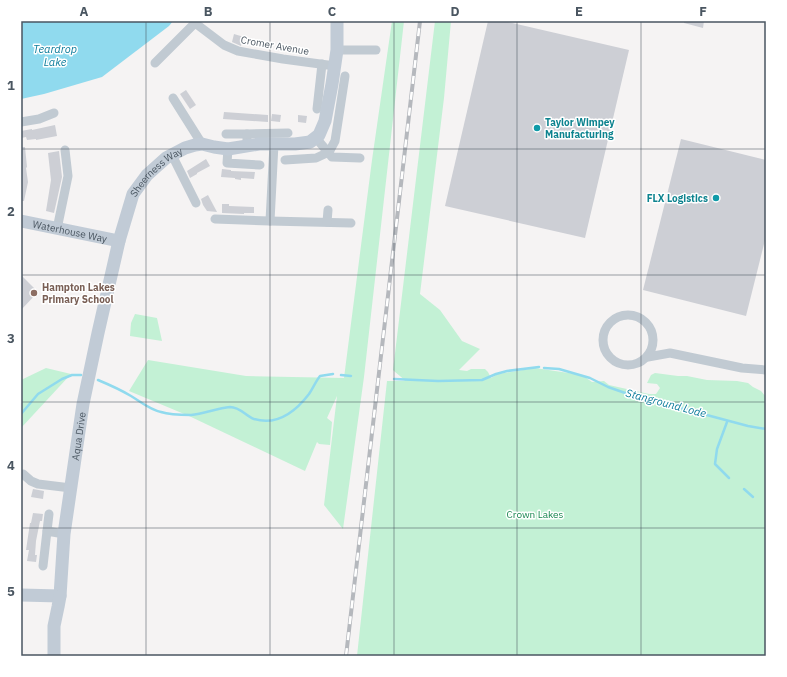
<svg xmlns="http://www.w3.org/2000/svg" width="787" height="677" font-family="'IBM Plex Sans',sans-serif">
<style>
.green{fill:#c3f1d5}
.water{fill:#90daee}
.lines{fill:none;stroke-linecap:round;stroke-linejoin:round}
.stream{stroke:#90daee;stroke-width:2.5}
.building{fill:#cdcfd5}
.street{stroke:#c1cad2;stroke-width:9}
.secondary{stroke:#c1cbd6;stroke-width:13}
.rail-casing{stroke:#b5b8bd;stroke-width:4}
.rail{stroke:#fff;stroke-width:2.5;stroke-dasharray:8;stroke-linecap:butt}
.grid{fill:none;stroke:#4a5661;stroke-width:1;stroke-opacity:0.55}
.culture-dot{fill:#0f9aa8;stroke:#fff;stroke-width:1.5}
.education-dot{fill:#8d6e63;stroke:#fff;stroke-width:1.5}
.labels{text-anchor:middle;stroke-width:3;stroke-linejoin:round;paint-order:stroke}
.street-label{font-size:10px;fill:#4a5661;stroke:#fff}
.culture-label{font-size:10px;font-weight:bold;fill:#0d838f;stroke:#fff;text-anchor:start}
.education-label{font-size:10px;font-weight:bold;fill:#785e54;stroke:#fff;text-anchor:start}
.park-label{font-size:10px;fill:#17864f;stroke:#fff}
.water-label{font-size:11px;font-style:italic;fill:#0c7c9b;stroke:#fff}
.neatline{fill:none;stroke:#4a5661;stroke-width:1.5}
.grid-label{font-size:13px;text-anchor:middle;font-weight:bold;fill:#4a5661}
</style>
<rect width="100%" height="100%" fill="#f5f3f3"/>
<g class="green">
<polygon points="392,21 404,21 364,377 343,529 324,505 337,396 327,418 332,422 330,445 319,444 317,442 305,471 189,416 129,391 148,360 246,376 344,378 372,160"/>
<path d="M435,21H451L444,98L420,294L440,310L462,341L480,349L459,370L467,371L471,369H485L488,372L491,378L498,374L535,368L582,375L592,382L604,381L609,385L649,394H656L660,388L657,384L647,383L651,375L655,373L678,376H687L707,380L737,381L748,383L753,387L761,391L766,397V656H357L387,381H405C401,376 397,374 393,370Z"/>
<polygon points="135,314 157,318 162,341 130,336 131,323"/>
<polygon points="46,368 71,374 21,428 21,380"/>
</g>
<polygon class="water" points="21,21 173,21 169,26 102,77 44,94 21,99"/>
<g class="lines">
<g class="stream">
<polyline points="544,368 559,369 590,378 608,387 628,394 748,426 766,429"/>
<polyline points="341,375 351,376"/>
<polyline points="394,379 438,381 482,380 496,374 507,371 539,367"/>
<path d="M98,380C110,385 121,390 131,396C141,402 150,410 161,412C170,415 181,415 191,415C204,414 217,408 230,407C240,407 246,416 254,419C277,426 296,411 309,394C313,388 316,381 320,376L333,374"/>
<polyline points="21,414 38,394 62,379 72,375 81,375"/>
<polyline points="727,422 717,449 715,464 729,478"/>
<polyline points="744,489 753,497"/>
</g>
</g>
<g class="building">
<polygon points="488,21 504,21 629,50 585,238 445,206"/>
<polygon points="684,21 704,21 703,28 684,23"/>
<polygon points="234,34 244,37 241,46 232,42"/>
<polygon points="186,90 196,105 190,109 180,94"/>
<polygon points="224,112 268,115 268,122 223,119"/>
<polygon points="272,114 281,115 280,122 271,121"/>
<polygon points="298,115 307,116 306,123 298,122"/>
<polygon points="55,125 57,136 36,140 36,139 27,140 26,137 21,138 21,131 32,129 32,130"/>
<polygon points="681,139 766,160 766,236 746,316 643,290"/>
<polygon points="21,147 25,147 27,167 26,168 28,182 24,201 21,201"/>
<polygon points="59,151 62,177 54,213 46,211 51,180 48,153"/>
<polygon points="206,159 210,166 197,173 197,174 190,178 187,171"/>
<polygon points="222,169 231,170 231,171 255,172 254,179 241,178 241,180 235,179 235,178 221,177"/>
<polygon points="208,195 217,212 207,211 203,205 201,199"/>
<polygon points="222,204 229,204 229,206 254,207 254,213 244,213 244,214 222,213"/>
<polygon points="21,275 38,292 21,310"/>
<polygon points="33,489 44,491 43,499 31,497"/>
<polygon points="33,513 43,514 42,521 40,521 36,541 35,555 37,555 36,562 27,561 29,550 26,550 30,523 31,523"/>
</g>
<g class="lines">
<g class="street">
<polyline points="337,50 376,50"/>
<polyline points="155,63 195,23 224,45 238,51 283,59 335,66"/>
<polyline points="173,98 202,144"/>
<polyline points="317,109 322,64"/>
<polyline points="21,122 39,119 54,113"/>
<polyline points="226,134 247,134 247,140"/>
<polyline points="247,134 288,133"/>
<polyline points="316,138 332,157 360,158"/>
<polyline points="228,149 227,163 260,165"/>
<polyline points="172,155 196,203"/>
<polyline points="285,160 316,158 329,152 335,141 345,76"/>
<polyline points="215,219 270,221 274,144"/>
<polyline points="270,221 351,223"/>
<polyline points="327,222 328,210"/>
<polyline points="57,229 68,176 65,150"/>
<circle cx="628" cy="340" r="25"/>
<polyline points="648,357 670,353 742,368 766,370"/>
<polyline points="23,474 31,481 38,484 71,488"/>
<polyline points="47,531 49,514"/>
<polyline points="43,566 47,531 64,534"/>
</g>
<g class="secondary">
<path id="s1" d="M21,221L119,241"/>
<path id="s2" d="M21,595L60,596L64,534L83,404L98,333L119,241L133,194L147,175L166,158L185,148L195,145L202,144L214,147L228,149L259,144H295L310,142L319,135L325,121L332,84L337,50V21"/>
<polyline points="54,656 54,626 58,607 60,596"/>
</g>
<defs>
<polyline id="rail" points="346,656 420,21"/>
</defs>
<use href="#rail" class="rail-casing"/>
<use href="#rail" class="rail"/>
</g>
<path class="grid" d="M146,21V656M270,21V656M394,21V656M517,21V656M641,21V656M21,149H766M21,275H766M21,402H766M21,528H766"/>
<g class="culture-dot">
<circle cx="537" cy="128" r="4"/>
<circle cx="716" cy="198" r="4"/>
</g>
<circle class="education-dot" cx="34" cy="293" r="4"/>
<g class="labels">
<g class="street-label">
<text transform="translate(275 45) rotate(10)" y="4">Cromer Avenue</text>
<text dy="4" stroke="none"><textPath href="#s2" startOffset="481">Sheerness Way</textPath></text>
<text dy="4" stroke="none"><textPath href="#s1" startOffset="50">Waterhouse Way</textPath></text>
<text dy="4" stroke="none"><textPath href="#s2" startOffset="200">Aqua Drive</textPath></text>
</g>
<g class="culture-label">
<text x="545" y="126">Taylor Wimpey<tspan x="545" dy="12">Manufacturing</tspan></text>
<text x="708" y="202" text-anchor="end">FLX Logistics</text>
</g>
<g class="education-label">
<text x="42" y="291">Hampton Lakes<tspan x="42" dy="12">Primary School</tspan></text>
</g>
<g class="park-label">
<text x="535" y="518">Crown Lakes</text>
</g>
<g class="water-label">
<text x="55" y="53">Teardrop<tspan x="55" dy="13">Lake</tspan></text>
<text transform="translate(666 403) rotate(15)" y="4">Stanground Lode</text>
</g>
</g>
<rect width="787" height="677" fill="none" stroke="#ffffff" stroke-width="44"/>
<rect x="22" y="22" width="743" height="633" class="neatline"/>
<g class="grid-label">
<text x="84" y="16">A</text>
<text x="208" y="16">B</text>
<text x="332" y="16">C</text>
<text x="455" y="16">D</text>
<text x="579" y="16">E</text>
<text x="703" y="16">F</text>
<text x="11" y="90">1</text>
<text x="11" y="216">2</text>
<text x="11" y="343">3</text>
<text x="11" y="470">4</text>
<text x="11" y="596">5</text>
</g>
</svg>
